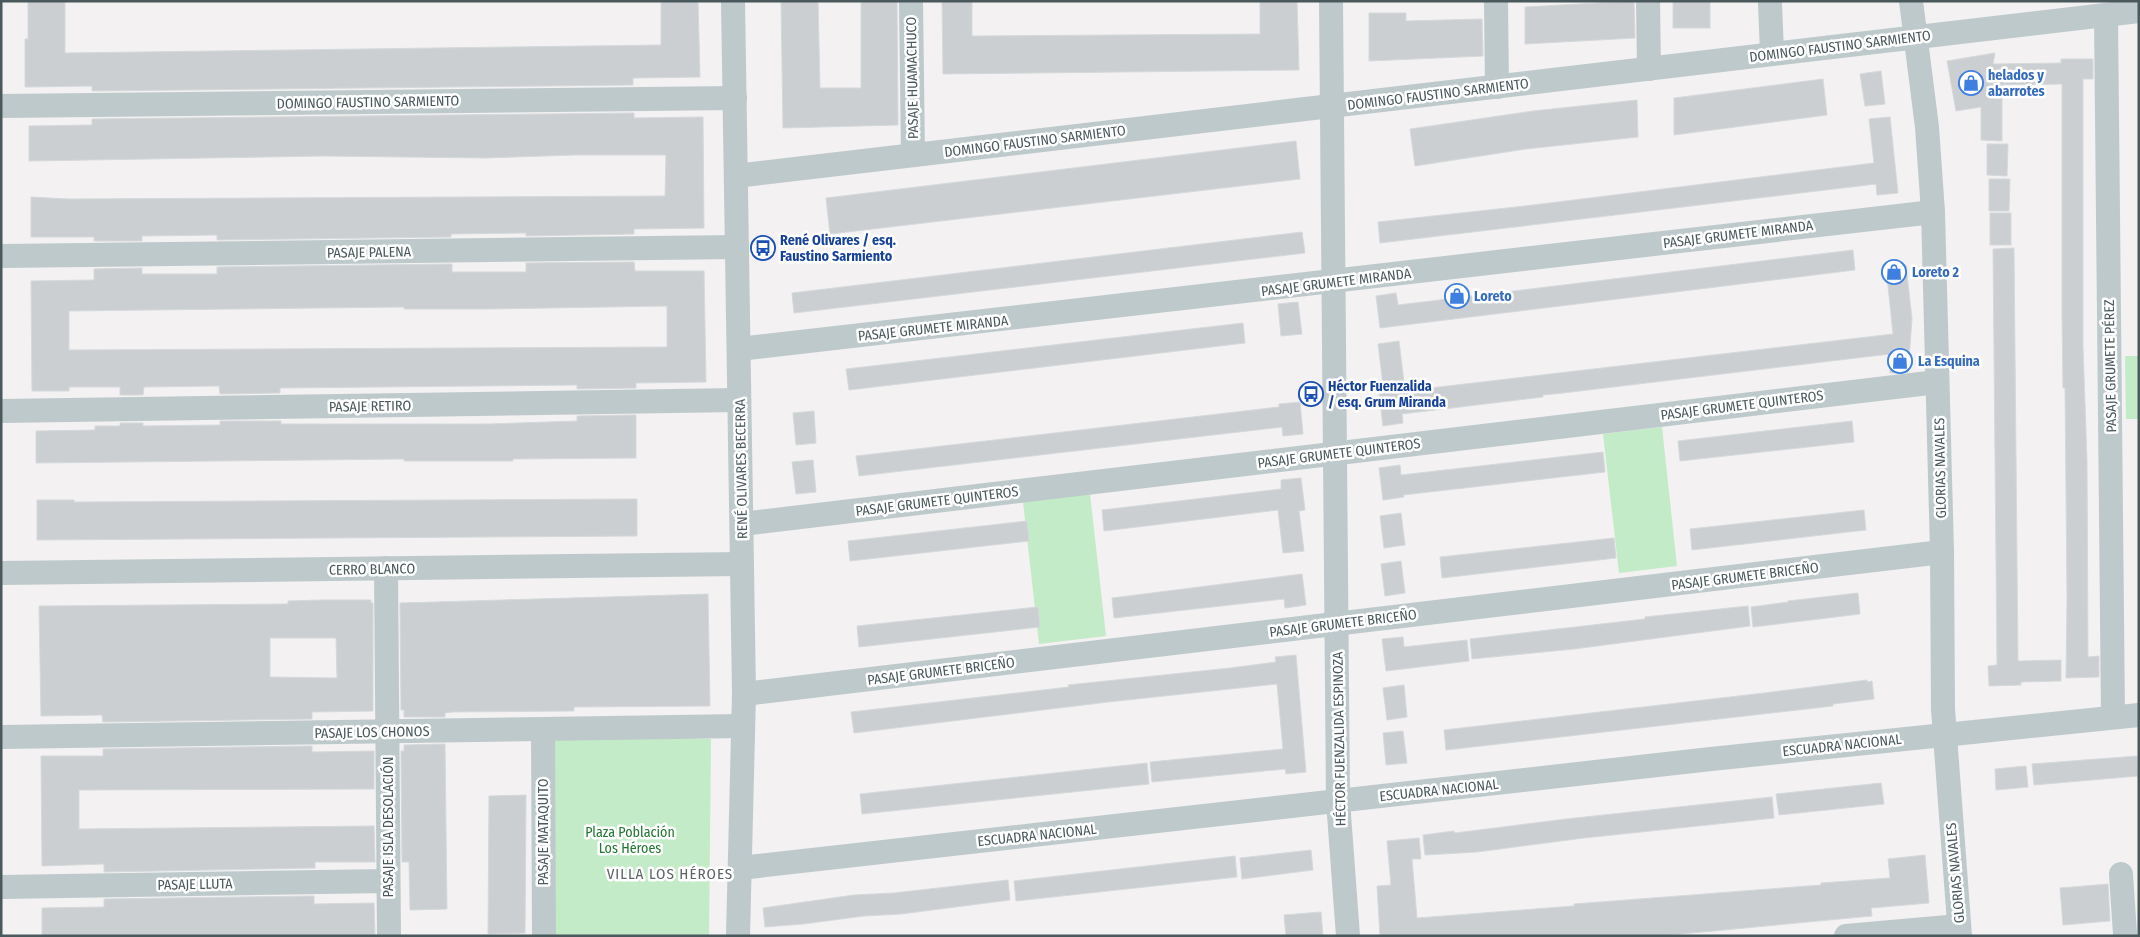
<svg xmlns="http://www.w3.org/2000/svg" width="2140" height="937" font-family="'Fira Sans Condensed',sans-serif">
<style>
.green{fill:#c4ebc7}
.building{fill:#cbcfd2;stroke:#d5d9db;fill-rule:evenodd}
.lines{fill:none;stroke-linecap:round;stroke-linejoin:round}
.minor{stroke:#bec9cc;stroke-width:24}
.labels{text-anchor:middle;stroke-width:5;stroke-linejoin:round;paint-order:stroke}
.street-label{font-size:14px;fill:#4a595c;stroke:#fff}
.shop-label{font-size:14px;font-weight:bold;fill:#366cbe;stroke:#fff;text-anchor:start}
.transit-label{font-size:14px;font-weight:bold;fill:#164399;stroke:#fff;text-anchor:start}
.park-label{font-size:14px;fill:#217731;stroke:#fff}
.neighbourhood-label{font-size:15px;letter-spacing:1px;fill:#5e6365;stroke:#fff}
</style>
<rect width="100%" height="100%" fill="#f3f1f1"/>
<g class="green">
<polygon points="2125,356 2139,356 2139,419 2126,419"/>
<polygon points="1662,427 1677,566 1619,573 1603,434"/>
<polygon points="1090,494 1106,636 1039,644 1023,502"/>
<polygon points="559,736 711,739 709,936 551,936 550,744"/>
</g>
<g class="building">
<polygon points="28,1 65,1 65,53 661,45 661,1 698,1 700,77 633,78 633,85 92,91 92,86 25,87 25,39 28,39"/>
<polygon points="781,1 818,1 820,88 861,88 861,1 897,1 898,125 783,128"/>
<polygon points="942,1 972,1 972,36 1260,34 1260,1 1297,1 1299,70 943,74"/>
<polygon points="1634,1 1635,38 1525,44 1525,7"/>
<rect x="1673" y="1" width="37" height="27"/>
<polygon points="1369,13 1406,13 1406,21 1482,19 1483,56 1369,61"/>
<polygon points="1995,53 1993,64 2061,63 2061,59 2093,59 2093,79 2083,79 2083,347 2087,461 2088,657 2099,656 2099,677 2066,678 2067,599 2065,388 2063,388 2062,314 2062,84 2002,85 2002,141 1981,140 1981,107 1956,111 1947,61"/>
<polygon points="1881,71 1885,104 1865,106 1860,74"/>
<polygon points="1823,79 1827,115 1674,135 1674,98"/>
<polygon points="1637,100 1638,137 1526,149 1415,166 1410,129 1533,111"/>
<polygon points="634,113 634,118 703,117 704,228 634,229 634,234 526,236 526,233 451,234 451,237 217,240 217,235 142,236 142,241 94,241 94,237 31,237 31,197 68,199 665,196 666,155 574,155 486,158 324,156 29,161 29,126 92,125 92,119"/>
<polygon points="1890,117 1898,193 1877,195 1876,184 1380,243 1378,222 1525,206 1874,163 1869,119"/>
<polygon points="1296,141 1300,179 830,234 826,198"/>
<polygon points="1987,144 2008,144 2007,176 1987,175"/>
<polygon points="1989,179 2010,179 2009,211 1989,211"/>
<rect x="1990" y="213" width="21" height="32"/>
<polygon points="1302,232 1305,253 794,313 792,293"/>
<polygon points="2014,248 2018,661 2061,660 2061,681 2021,682 2021,685 1989,686 1988,666 1997,665 1993,249"/>
<polygon points="1853,250 1855,270 1380,328 1376,296 1396,293 1398,305"/>
<path d="M634,262L635,271H704L706,382L636,383V388L577,389V385L280,388V393L220,394L219,386L144,387L143,395H120V387H69V391H32L31,281L94,280V269L142,268V274H217V267L452,264V272H526V263ZM667,306V347L69,350V311L404,307V309H489Z"/>
<polygon points="1906,265 1912,319 1908,372 1890,373 1890,354 1848,359 1563,393 1543,395 1543,397 1402,414 1403,423 1383,426 1379,394 1384,393 1378,344 1399,341 1405,391 1893,334 1886,267"/>
<polygon points="1298,302 1302,334 1281,336 1278,304"/>
<polygon points="1243,323 1245,343 849,390 846,369"/>
<polygon points="1300,402 1303,434 1283,436 1282,427 859,476 856,456 1279,407 1279,404"/>
<polygon points="814,411 816,443 796,445 793,413"/>
<polygon points="636,415 636,458 513,459 513,461 404,461 404,459 36,463 36,431 95,430 95,426 120,426 120,423 143,423 143,426 220,425 220,421 281,421 281,424 489,424 577,421 577,416"/>
<polygon points="1852,421 1854,442 1680,461 1678,441"/>
<polygon points="1603,452 1605,472 1403,495 1404,497 1383,500 1379,468 1400,465 1401,475"/>
<polygon points="813,460 816,492 796,494 792,462"/>
<polygon points="1301,478 1305,510 1299,511 1304,551 1283,553 1278,510 1104,531 1102,510 1281,489 1281,480"/>
<polygon points="637,499 637,536 37,540 37,500 74,500 74,502"/>
<polygon points="1864,510 1866,530 1692,550 1690,529"/>
<polygon points="1401,513 1405,545 1384,548 1380,516"/>
<polygon points="1027,521 1029,541 850,561 848,541"/>
<polygon points="1614,538 1616,558 1442,578 1440,557"/>
<polygon points="1401,561 1405,593 1385,596 1381,564"/>
<polygon points="1302,574 1306,605 1285,608 1284,599 1114,618 1112,598"/>
<polygon points="1858,593 1860,614 1753,627 1751,607 1788,602 1788,601"/>
<polygon points="708,594 710,706 574,707 574,711 452,712 445,713 445,717 404,717 404,710 401,710 400,603"/>
<path d="M323,600H371V603H373V711L312,712V719L103,722L102,715L41,716L39,606L288,604V601ZM270,638H336L337,678L270,677Z"/>
<polygon points="1748,606 1750,626 1574,649 1472,659 1470,639 1645,619 1645,617"/>
<polygon points="1038,607 1040,627 859,647 857,626"/>
<polygon points="1403,637 1404,647 1467,640 1469,661 1386,671 1382,639"/>
<polygon points="1296,655 1306,772 1286,774 1285,769 1152,782 1150,762 1283,749 1277,684 1108,702 854,733 851,712 1069,687 1068,685 1230,668 1276,662 1275,657"/>
<polygon points="1867,680 1867,682 1872,681 1874,699 1833,704 1833,706 1446,750 1444,730 1764,693"/>
<polygon points="1404,685 1407,717 1387,720 1383,688"/>
<polygon points="1403,731 1407,763 1386,765 1383,733"/>
<polygon points="445,744 447,909 410,910 409,862 402,862 401,751 404,751 404,745"/>
<polygon points="312,746 312,752 374,751 374,789 79,790 79,829 374,826 375,862 315,862 315,868 104,872 104,864 42,866 41,756 103,756 103,749"/>
<polygon points="2137,756 2138,776 2034,785 2032,764"/>
<polygon points="1147,763 1149,784 862,814 860,794"/>
<polygon points="2026,766 2028,787 1996,790 1995,769"/>
<polygon points="1881,783 1884,804 1779,815 1776,794"/>
<polygon points="526,795 525,933 488,934 489,796"/>
<polygon points="1772,797 1774,818 1584,838 1477,852 1425,855 1423,835 1454,831 1455,833 1566,819"/>
<polygon points="1419,838 1421,859 1412,859 1417,918 1574,906 1574,904 1821,885 1821,883 1890,878 1888,859 1925,855 1929,903 1871,908 1872,916 1660,936 1380,936 1377,886 1391,885 1387,841"/>
<polygon points="1311,850 1313,870 1242,879 1240,858"/>
<polygon points="1235,856 1237,877 1016,901 1014,881"/>
<polygon points="1008,880 1010,900 901,914 864,916 803,924 765,927 763,908 854,895 894,893"/>
<polygon points="2108,884 2110,921 2063,925 2060,888"/>
<polygon points="314,896 314,904 374,903 375,936 42,936 42,908 104,907 104,899"/>
<polygon points="1321,912 1323,936 1286,936 1284,915"/>
</g>
<g class="lines">
<g class="minor">
<polyline points="733,1 744,694 738,936"/>
<polyline points="911,1 913,155"/>
<polyline points="1331,1 1338,801 1348,936"/>
<polyline points="1496,1 1497,87"/>
<polyline points="1648,1 1649,69"/>
<polyline points="1911,1 1927,127 1933,212 1942,552 1943,709 1960,936"/>
<polyline points="1770,3 1772,54"/>
<polyline points="2106,15 2113,717"/>
<polyline points="1,106 735,98"/>
<polyline points="736,176 2139,11"/>
<polyline points="1,256 737,247"/>
<polyline points="739,349 1933,212"/>
<polyline points="1,411 739,400"/>
<polyline points="742,524 1937,382"/>
<polyline points="386,568 389,936"/>
<polyline points="1,573 742,564"/>
<polyline points="744,694 1942,552"/>
<polyline points="543,729 544,936"/>
<polyline points="1,737 743,726"/>
<polyline points="740,868 1711,759 2139,715"/>
<polyline points="2121,874 2125,934"/>
<polyline points="1,887 388,881"/>
<polyline points="1846,936 1959,926"/>
</g>
</g>
<defs>
<symbol id="shop-ring" viewBox="-11 -11 22 22"><circle r="9.5" fill="#fff" stroke="#3f7fe0" stroke-width="1.5"/><path d="M-5-2.5h2.3a2.7 3.5 0 0 1 5.4 0H5L5.5 6h-11ZM-1.5-2.5h3a1.5 2.3 0 0 0-3 0Z" fill="#3f7fe0"/></symbol>
<symbol id="bus-ring" viewBox="-11 -11 22 22"><circle r="9.5" fill="#fff" stroke="#1a4fb4" stroke-width="1.5"/><path d="M-5-6H5V4H4V6H2V4H-2V6H-4V4H-5ZM-3.5-4V0h7V-4ZM-3.5 1.2v1.5H-2V1.2ZM2 1.2v1.5H3.5V1.2Z" fill="#1a4fb4"/></symbol>
</defs>
<g fill-rule="evenodd">
<use href="#shop-ring" x="1957" y="69" width="28" height="28"/>
<use href="#bus-ring" x="749" y="234" width="28" height="28"/>
<use href="#shop-ring" x="1880" y="258" width="28" height="28"/>
<use href="#shop-ring" x="1443" y="282" width="28" height="28"/>
<use href="#shop-ring" x="1886" y="347" width="28" height="28"/>
<use href="#bus-ring" x="1297" y="380" width="28" height="28"/>
</g>
<g class="labels">
<g class="street-label">
<text transform="translate(1840 46) rotate(-7)" y="5">DOMINGO FAUSTINO SARMIENTO</text>
<text transform="translate(912 78) rotate(-91)" y="5">PASAJE HUAMACHUCO</text>
<text transform="translate(1438 94) rotate(-7)" y="5">DOMINGO FAUSTINO SARMIENTO</text>
<text transform="translate(368 102) rotate(-1)" y="5">DOMINGO FAUSTINO SARMIENTO</text>
<text transform="translate(1035 141) rotate(-7)" y="5">DOMINGO FAUSTINO SARMIENTO</text>
<text transform="translate(1738 234) rotate(-7)" y="5">PASAJE GRUMETE MIRANDA</text>
<text transform="translate(369 252) rotate(-1)" y="5">PASAJE PALENA</text>
<text transform="translate(1336 282) rotate(-7)" y="5">PASAJE GRUMETE MIRANDA</text>
<text transform="translate(933 328) rotate(-6)" y="5">PASAJE GRUMETE MIRANDA</text>
<text transform="translate(2110 366) rotate(-91)" y="5">PASAJE GRUMETE PÉREZ</text>
<text transform="translate(1742 405) rotate(-7)" y="5">PASAJE GRUMETE QUINTEROS</text>
<text transform="translate(370 406) rotate(-1)" y="5">PASAJE RETIRO</text>
<text transform="translate(1339 453) rotate(-7)" y="5">PASAJE GRUMETE QUINTEROS</text>
<text transform="translate(1940 468) rotate(-91)" y="5">GLORIAS NAVALES</text>
<text transform="translate(741 469) rotate(-91)" y="5">RENÉ OLIVARES BECERRA</text>
<text transform="translate(937 501) rotate(-7)" y="5">PASAJE GRUMETE QUINTEROS</text>
<text transform="translate(372 569) rotate(-1)" y="5">CERRO BLANCO</text>
<text transform="translate(1745 576) rotate(-7)" y="5">PASAJE GRUMETE BRICEÑO</text>
<text transform="translate(1343 623) rotate(-7)" y="5">PASAJE GRUMETE BRICEÑO</text>
<text transform="translate(941 671) rotate(-7)" y="5">PASAJE GRUMETE BRICEÑO</text>
<text transform="translate(372 732) rotate(-1)" y="5">PASAJE LOS CHONOS</text>
<text transform="translate(1339 739) rotate(-91)" y="5">HÉCTOR FUENZALIDA ESPINOZA</text>
<text transform="translate(1842 745) rotate(-6)" y="5">ESCUADRA NACIONAL</text>
<text transform="translate(1439 790) rotate(-6)" y="5">ESCUADRA NACIONAL</text>
<text transform="translate(388 827) rotate(-90)" y="5">PASAJE ISLA DESOLACIÓN</text>
<text transform="translate(543 832) rotate(-90)" y="5">PASAJE MATAQUITO</text>
<text transform="translate(1037 835) rotate(-6)" y="5">ESCUADRA NACIONAL</text>
<text transform="translate(1955 873) rotate(-95)" y="5">GLORIAS NAVALES</text>
<text transform="translate(195 884) rotate(-1)" y="5">PASAJE LLUTA</text>
</g>
<g class="shop-label">
<text x="1988" y="80">helados y<tspan x="1988" dy="16">abarrotes</tspan></text>
<text x="1912" y="277">Loreto 2</text>
<text x="1474" y="301">Loreto</text>
<text x="1918" y="366">La Esquina</text>
</g>
<g class="transit-label">
<text x="780" y="245">René Olivares / esq.<tspan x="780" dy="16">Faustino Sarmiento</tspan></text>
<text x="1328" y="391">Héctor Fuenzalida<tspan x="1328" dy="16">/ esq. Grum Miranda</tspan></text>
</g>
<g class="park-label">
<text x="630" y="837">Plaza Población<tspan x="630" dy="16">Los Héroes</tspan></text>
</g>
<g class="neighbourhood-label">
<text x="670" y="879">VILLA LOS HÉROES</text>
</g>
</g>
<rect width="2140" height="937" fill="none" stroke="#4a595c" stroke-width="5"/>
</svg>
